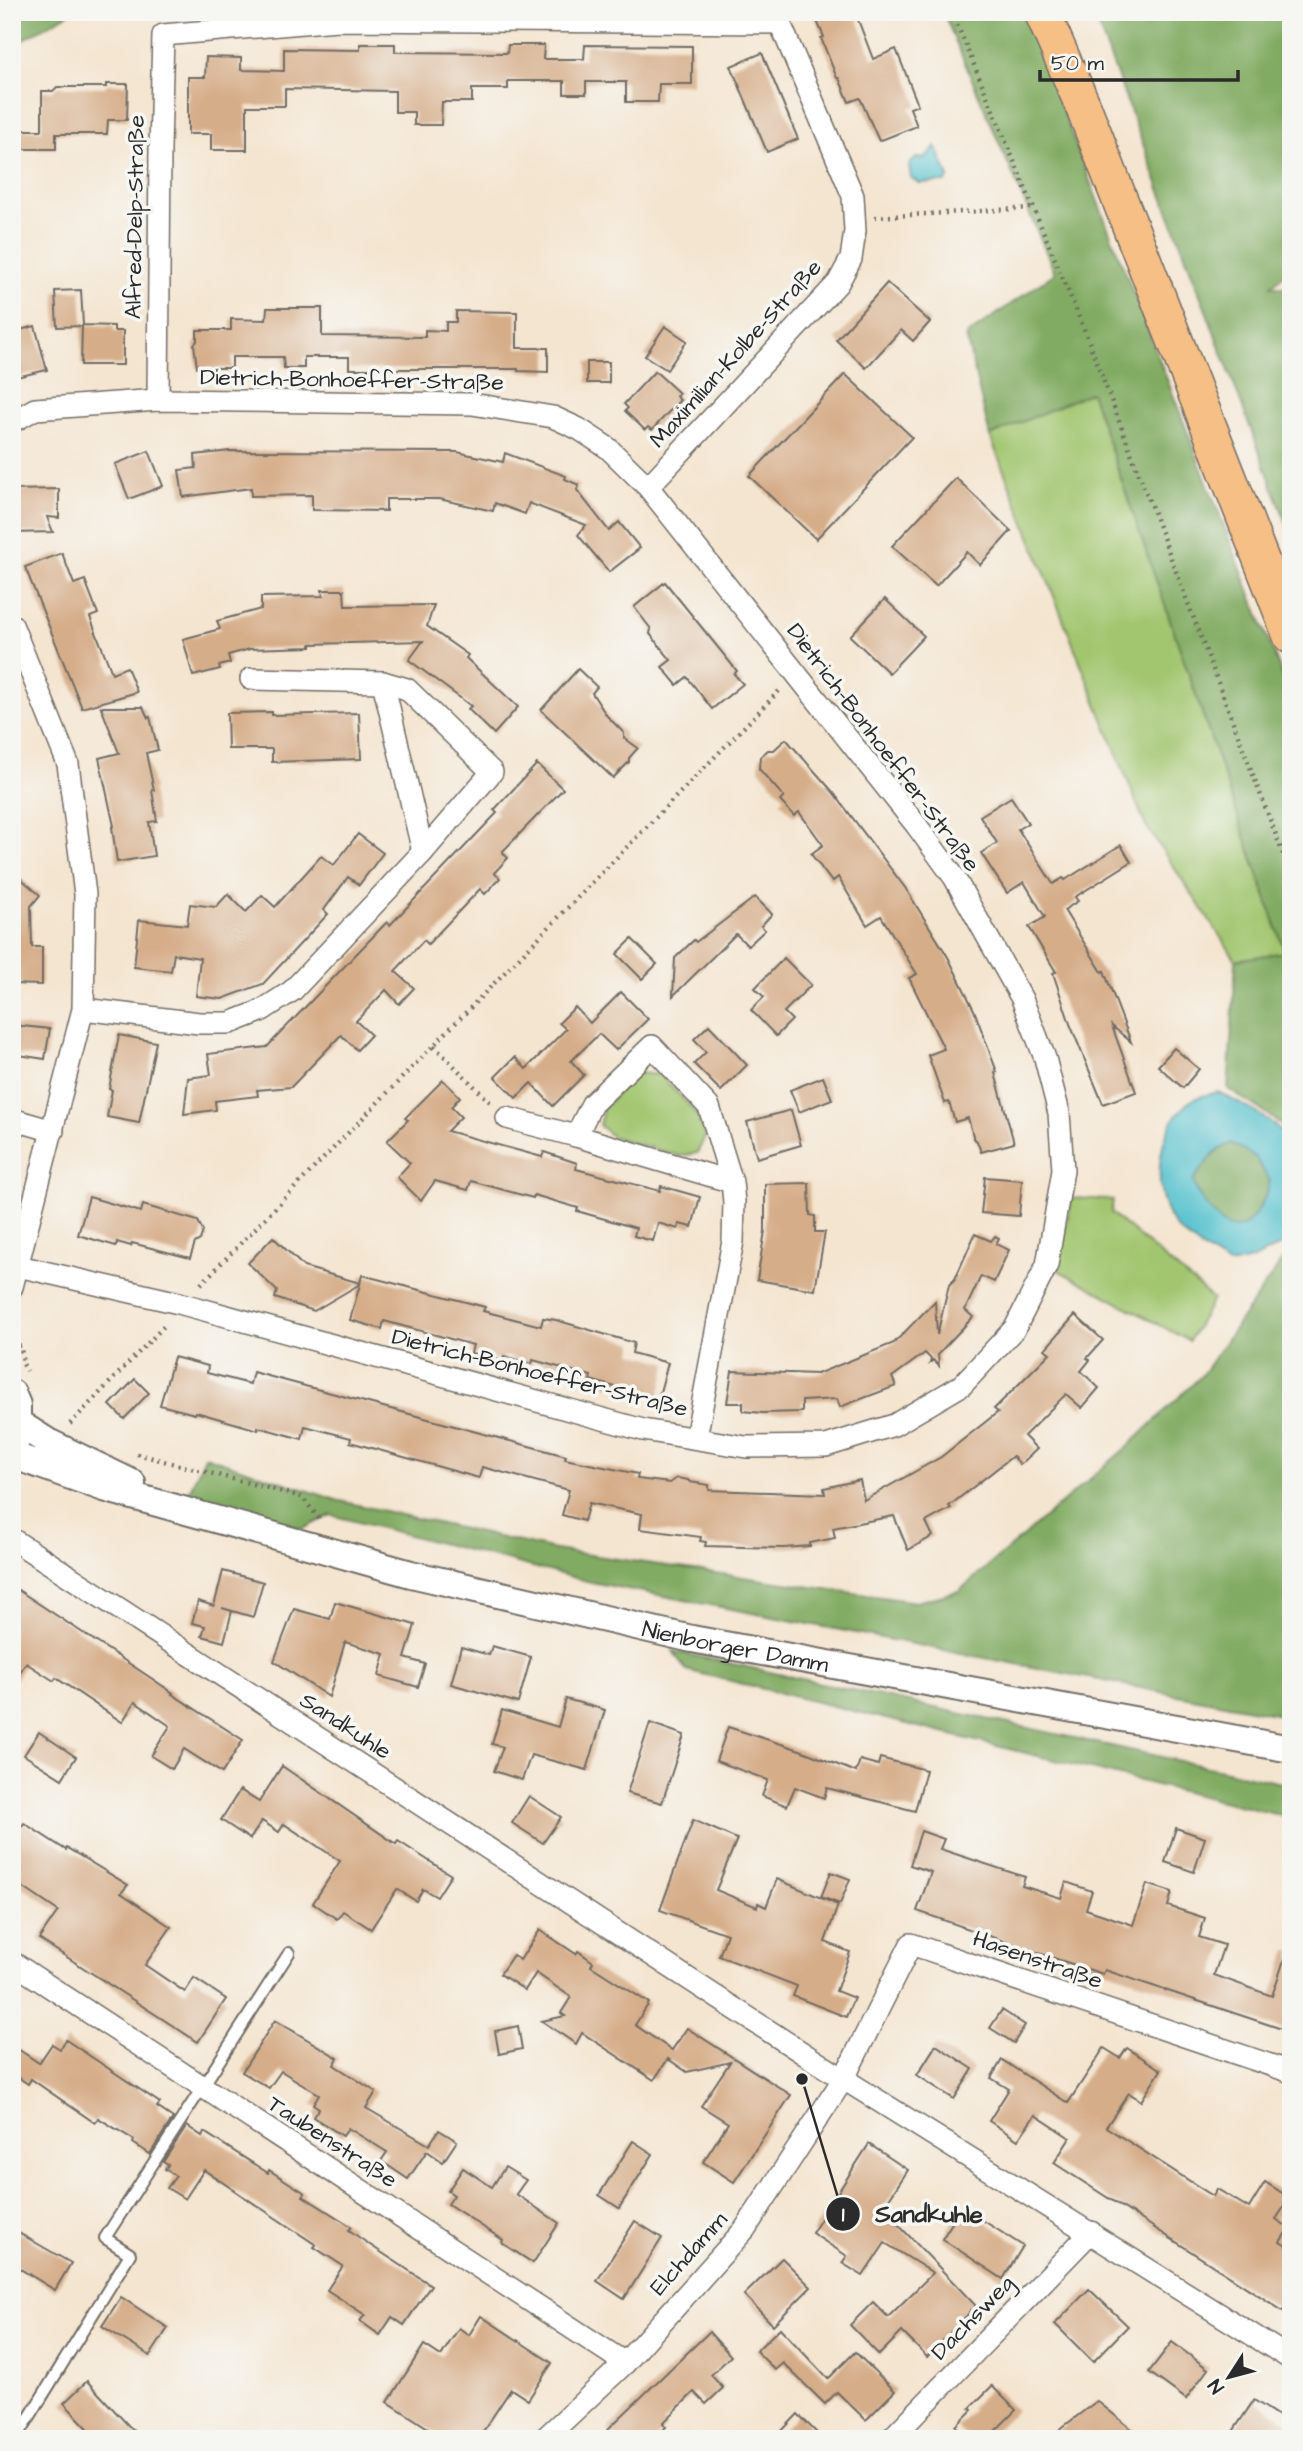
<svg xmlns="http://www.w3.org/2000/svg" width="1303" height="2451" font-family="'Architects Daughter',sans-serif">
<style>
.green{fill:#a2c670;stroke:#66784e;stroke-width:2}
.forest{fill:#81ab62;stroke:#566b46;stroke-width:2}
.water{fill:#54c1cd;stroke:#40767c;stroke-width:2;fill-rule:evenodd}
.building{fill:#d6ad89}
.lines{fill:none;stroke-linecap:round;stroke-linejoin:round}
.service-casing{stroke:#716c65;stroke-width:14}
.minor-casing{stroke:#716c65;stroke-width:24}
.tertiary-casing{stroke:#716c65;stroke-width:30}
.trunk-casing{stroke:#716c65;stroke-width:38}
.path{stroke:#716c65;stroke-width:4.5;stroke-dasharray:2 5;stroke-linecap:butt}
.service{stroke:#fff;stroke-width:10}
.minor{stroke:#fff;stroke-width:21}
.tertiary{stroke:#fff;stroke-width:26}
.trunk{stroke:#f5bf86;stroke-width:35}
.labels{text-anchor:middle;stroke-width:7;stroke-linejoin:round;paint-order:stroke}
.street-label{font-size:23px;fill:#2b2b2b;stroke:#f6f6f2}
.leader{fill:none;stroke:#2b2b2b;stroke-width:2.5}
.callout-dot{fill:#2b2b2b;stroke:#f6f6f2;stroke-width:2.5}
.mark-label{font-size:21px;text-anchor:middle;font-weight:bold;fill:#fff}
.callout-label{font-size:24px;text-anchor:middle;font-weight:bold;fill:#2b2b2b;stroke:#f6f6f2;stroke-width:7;stroke-linejoin:round;paint-order:stroke}
</style>
<rect width="100%" height="100%" fill="#f6f6f2"/>
<filter id="ink" filterUnits="userSpaceOnUse"><feTurbulence type="fractalNoise" baseFrequency=".0143" numOctaves="2"/><feDisplacementMap in="SourceGraphic" scale="14" xChannelSelector="R" yChannelSelector="G"/><feConvolveMatrix kernelMatrix="1 2 1 2 8 2 1 2 1" color-interpolation-filters="sRGB"/></filter>
<filter id="wash" filterUnits="userSpaceOnUse"><feTurbulence type="fractalNoise" baseFrequency=".00686" numOctaves="4" result="noise"/><feDisplacementMap in="SourceGraphic" scale="28" xChannelSelector="R" yChannelSelector="G"/><feGaussianBlur stdDeviation="1.57" result="paint"/><feColorMatrix in="noise" values="0 0 0 0 0 0 0 0 0 0 0 0 0 0 0 0 0 1.4 0 .05"/><feComposite in="paint" operator="in"/></filter>
<g filter="url(#wash)">
<rect width="100%" height="100%" fill="#f4e5d0"/>
<g class="green">
<polygon points="1091,391 1285,952 1236,960 1145,824 990,436"/>
<polygon points="638,1073 661,1075 695,1112 706,1135 697,1153 680,1156 613,1137 599,1125 604,1107"/>
<polygon points="1072,1198 1113,1200 1111,1213 1213,1299 1189,1341 1056,1269"/>
</g>
<g class="forest">
<polygon points="12,12 71,12 12,46"/>
<polygon points="943,12 1024,12 1291,698 1291,1133 1267,1114 1228,1089 1236,960 1285,952 1091,392 990,436 966,336 1055,273"/>
<polygon points="1093,12 1291,12 1291,269 1271,286 1291,289 1291,535"/>
<path d="M1231,1143L1255,1156L1270,1181C1266,1198 1249,1240 1225,1225C1220,1222 1216,1217 1213,1213C1202,1202 1198,1195 1193,1180L1214,1153Z"/>
<polygon points="1291,1248 1291,1717 591,1582 331,1515 303,1529 184,1503 205,1456 336,1500 555,1550 916,1602 959,1591 1133,1442 1201,1376"/>
<polygon points="673,1651 1291,1785 1291,1818 686,1670"/>
</g>
<g class="water">
<polygon points="936,146 949,177 946,182 919,183 911,178 909,165 916,158 925,158"/>
<path d="M1218,1092C1244,1106 1277,1119 1291,1146V1240L1252,1260L1229,1265C1212,1254 1184,1239 1173,1223C1150,1189 1157,1123 1192,1100C1199,1096 1210,1094 1218,1092ZM1231,1143L1255,1157L1270,1181C1266,1198 1249,1240 1225,1225C1220,1222 1216,1217 1213,1213C1202,1202 1198,1195 1193,1180L1214,1153Z"/>
</g>
<g id="blocks">
<g class="building">
<polygon points="813,12 855,12 873,59 896,49 918,105 910,108 917,126 879,141 860,98 849,102 839,78 837,78 821,38 824,37"/>
<polygon points="360,44 395,44 395,52 507,53 508,45 544,45 543,59 584,59 585,45 692,46 692,84 659,84 658,102 626,102 626,82 586,82 586,94 564,94 564,81 508,81 508,89 472,89 472,102 442,102 441,125 414,125 414,112 395,112 395,91 285,89 285,106 247,106 247,150 211,150 211,134 188,134 188,77 205,77 206,57 241,58 241,70 284,71 284,49 360,50"/>
<polygon points="762,53 798,139 767,152 731,66"/>
<polygon points="106,84 128,84 127,120 108,120 107,134 56,134 56,149 12,149 12,130 42,130 42,91 53,91 57,87 106,87"/>
<polygon points="887,283 930,322 913,341 901,330 866,368 836,340"/>
<polygon points="81,290 83,325 114,326 114,331 123,331 123,365 81,365 82,326 57,327 55,291"/>
<polygon points="267,308 322,308 322,336 425,337 425,330 446,331 446,322 456,322 456,311 517,312 517,348 548,348 548,372 518,371 518,369 349,369 349,357 304,357 304,368 284,368 283,357 232,357 232,368 197,368 194,344 197,341 197,330 231,330 231,319 266,320"/>
<polygon points="35,326 47,370 12,378 12,332"/>
<polygon points="665,326 687,341 667,370 645,356"/>
<rect x="587" y="362" width="22" height="21"/>
<polygon points="655,371 679,393 676,396 680,400 652,430 648,427 645,430 625,411 628,408 624,404"/>
<polygon points="845,374 912,437 816,539 749,476"/>
<polygon points="149,451 163,486 129,499 115,464"/>
<polygon points="230,451 457,452 503,462 505,453 566,476 565,479 579,485 577,490 609,531 619,522 640,548 609,572 578,535 586,525 529,503 525,514 495,503 493,511 439,499 386,499 386,511 312,510 312,495 251,496 251,488 183,497 179,470 196,468 195,455"/>
<polygon points="956,478 1011,531 980,565 967,552 936,586 892,546"/>
<polygon points="59,489 59,518 47,517 53,532 12,533 12,490"/>
<polygon points="62,553 74,584 85,580 98,614 90,617 112,673 127,667 137,692 82,708 25,567"/>
<polygon points="665,582 737,671 734,674 743,684 712,709 687,677 677,685 662,667 671,660 650,634 651,629 634,607"/>
<polygon points="322,590 344,590 345,606 434,605 427,626 468,655 466,658 518,707 494,734 468,709 471,706 409,660 423,641 311,644 311,647 250,649 228,655 230,663 219,666 220,669 193,676 183,639 220,629 217,621 261,609 261,597 323,596"/>
<polygon points="885,599 924,636 889,673 850,636"/>
<polygon points="578,669 597,687 592,693 607,716 624,733 624,738 638,748 629,758 629,762 613,778 541,710"/>
<polygon points="101,707 143,707 148,718 150,717 158,750 146,753 154,790 152,790 157,821 149,822 154,856 117,862 112,827 114,826 99,758 119,753"/>
<polygon points="272,712 272,715 359,713 361,759 272,762 272,749 228,749 227,713"/>
<polygon points="786,739 833,792 906,889 948,957 974,1010 997,1072 995,1073 1014,1143 981,1152 977,1141 974,1139 968,1118 955,1122 949,1102 945,1103 928,1055 944,1049 909,978 917,974 881,916 867,925 838,877 832,882 811,854 823,845 799,812 794,816 780,801 784,797 759,769 760,757 768,750 774,750"/>
<polygon points="537,764 563,789 502,852 508,858 494,873 500,878 485,894 480,889 428,944 424,940 395,971 414,988 399,1004 386,990 356,1021 371,1035 357,1050 341,1035 291,1087 257,1090 258,1096 215,1101 216,1110 184,1114 188,1078 211,1075 208,1054 267,1047 387,922 390,925 497,813 494,810"/>
<polygon points="1011,797 1028,823 1018,829 1053,884 1063,878 1065,880 1121,845 1131,862 1075,897 1078,901 1064,910 1102,972 1104,971 1131,1042 1112,1026 1136,1092 1103,1104 1070,1024 1053,973 1056,972 1029,927 1045,917 1024,882 1007,893 981,853 997,843 980,816"/>
<polygon points="358,834 383,853 359,885 348,877 324,910 328,914 263,984 222,999 196,996 200,958 174,954 171,971 134,967 139,920 187,925 190,904 216,907 228,894 246,912 262,895 275,907 321,856 334,865"/>
<polygon points="12,871 40,895 31,906 32,947 42,947 42,985 12,984"/>
<polygon points="755,897 772,914 761,926 765,930 748,946 736,934 673,996 675,958 694,940 696,942"/>
<polygon points="632,939 657,964 642,979 617,954"/>
<polygon points="784,958 811,985 784,1012 792,1020 776,1036 751,1010 764,997 755,988"/>
<polygon points="621,992 648,1019 616,1050 599,1034 571,1061 584,1075 553,1106 531,1083 516,1098 495,1077 515,1057 526,1069 566,1029 559,1023 575,1007 590,1023"/>
<polygon points="12,1025 50,1029 45,1059 12,1054"/>
<polygon points="709,1025 747,1065 721,1091 694,1064 706,1052 694,1039"/>
<polygon points="119,1035 156,1042 139,1123 107,1117 112,1090 109,1089"/>
<polygon points="1174,1048 1199,1069 1183,1088 1158,1066"/>
<polygon points="823,1077 832,1099 799,1112 790,1090"/>
<polygon points="443,1080 460,1097 451,1107 461,1117 447,1131 542,1157 544,1152 577,1163 576,1169 660,1191 661,1186 700,1197 692,1227 679,1224 678,1229 658,1223 653,1241 634,1236 636,1228 577,1211 578,1208 534,1195 533,1198 471,1181 468,1190 435,1181 421,1201 397,1177 410,1163 387,1141 408,1120 405,1118"/>
<polygon points="791,1110 801,1145 757,1158 747,1122"/>
<polygon points="985,1177 1022,1180 1019,1216 981,1213"/>
<polygon points="809,1183 810,1215 815,1216 815,1232 825,1232 815,1290 757,1280 765,1231 765,1184"/>
<polygon points="89,1197 141,1212 143,1205 198,1221 203,1231 200,1240 195,1243 190,1258 132,1243 131,1246 117,1242 116,1246 78,1235"/>
<polygon points="975,1234 991,1241 995,1236 999,1238 996,1244 1009,1250 994,1282 981,1276 965,1310 973,1317 938,1354 939,1366 933,1360 930,1363 931,1359 925,1353 892,1377 896,1386 840,1407 837,1399 802,1401 802,1412 762,1413 743,1411 743,1403 727,1403 732,1371 817,1374 894,1343 935,1301 937,1335 949,1285 955,1279"/>
<polygon points="273,1237 304,1267 360,1283 362,1275 485,1307 483,1311 541,1326 543,1318 556,1320 634,1343 632,1353 668,1363 658,1399 590,1380 591,1376 533,1360 532,1364 504,1356 503,1361 471,1353 473,1345 384,1321 382,1329 350,1320 360,1284 314,1311 275,1298 277,1291 248,1263"/>
<polygon points="1075,1315 1103,1340 1087,1358 1090,1360 1081,1371 1099,1388 1082,1408 1066,1394 1024,1436 1037,1449 1020,1465 1013,1456 949,1506 951,1508 926,1522 933,1536 908,1550 894,1516 833,1528 835,1538 810,1543 810,1546 783,1548 705,1546 706,1542 700,1541 701,1537 640,1529 642,1514 589,1503 584,1521 562,1515 569,1490 482,1467 479,1478 350,1442 351,1438 305,1426 302,1439 258,1427 258,1430 196,1412 195,1414 160,1405 174,1357 208,1366 207,1373 250,1384 253,1372 566,1456 565,1459 638,1474 637,1479 670,1483 677,1478 688,1480 690,1482 709,1485 709,1490 825,1494 824,1488 860,1480 864,1500 941,1457 998,1412 994,1409 1050,1353 1045,1349"/>
<polygon points="135,1379 149,1393 124,1419 110,1405"/>
<polygon points="223,1571 263,1582 253,1617 222,1608 232,1611 224,1642 202,1636 205,1626 192,1623 198,1601 214,1606"/>
<polygon points="12,1586 151,1678 173,1693 172,1694 243,1740 222,1773 184,1749 172,1769 151,1756 170,1726 135,1702 122,1722 56,1678 54,1681 26,1663 12,1684"/>
<polygon points="335,1602 415,1625 405,1658 425,1664 418,1687 379,1676 385,1654 345,1642 329,1697 274,1661 294,1609 330,1619"/>
<polygon points="492,1646 531,1657 518,1703 451,1684 461,1647 489,1655"/>
<polygon points="566,1699 605,1710 587,1770 531,1755 522,1780 494,1771 503,1747 492,1744 502,1710 558,1727"/>
<polygon points="650,1723 684,1735 662,1803 627,1793"/>
<polygon points="728,1727 800,1750 856,1772 860,1760 878,1765 880,1758 926,1770 915,1811 827,1788 824,1798 795,1787 787,1806 762,1796 768,1780 716,1761"/>
<polygon points="39,1732 76,1757 62,1779 24,1755"/>
<polygon points="282,1766 396,1844 398,1841 451,1875 437,1897 423,1889 416,1901 397,1889 371,1929 343,1911 337,1919 313,1903 340,1861 284,1824 279,1832 262,1821 250,1839 221,1820 240,1790 259,1802"/>
<polygon points="529,1796 561,1817 543,1843 512,1823"/>
<polygon points="693,1820 737,1839 716,1890 757,1907 758,1903 766,1907 777,1879 838,1905 825,1942 850,1952 836,1991 854,1998 846,2017 793,1996 797,1986 719,1956 727,1934 660,1910"/>
<polygon points="24,1823 66,1850 67,1848 128,1885 121,1893 171,1927 145,1965 185,1992 194,1978 226,1999 198,2042 39,1939 58,1911 12,1880 12,1840"/>
<polygon points="1176,1828 1205,1838 1194,1872 1165,1862"/>
<polygon points="921,1831 944,1839 940,1849 1025,1877 1022,1886 1061,1898 1066,1882 1092,1891 1086,1909 1133,1925 1147,1884 1172,1892 1168,1906 1205,1918 1199,1937 1224,1945 1214,1975 1272,1996 1287,1951 1291,1951 1291,2032 1105,1970 1103,1974 1041,1954 917,1911 931,1872 910,1865"/>
<polygon points="831,1872 850,1879 840,1904 821,1897"/>
<polygon points="540,1930 576,1954 578,1951 593,1962 591,1966 649,2003 635,2025 672,2050 687,2028 791,2095 734,2182 703,2162 728,2123 701,2106 730,2062 687,2072 668,2059 654,2080 582,2033 576,2044 542,2021 565,2016 561,2013 571,1997 536,1973 525,1990 500,1974 513,1955 520,1960"/>
<polygon points="1002,2010 1025,2025 1014,2043 990,2028"/>
<polygon points="275,2020 338,2058 334,2065 376,2092 366,2108 429,2145 439,2130 457,2141 443,2162 427,2151 408,2179 381,2161 387,2152 348,2128 343,2136 313,2117 319,2108 313,2104 319,2094 281,2071 269,2088 242,2072"/>
<polygon points="518,2026 522,2049 499,2054 495,2031"/>
<polygon points="66,2040 160,2103 157,2107 173,2118 150,2154 133,2143 134,2140 98,2118 95,2123 31,2079 28,2084 12,2073 12,2045 39,2063 52,2044 60,2049"/>
<polygon points="936,2045 973,2069 954,2099 917,2075"/>
<polygon points="1104,2048 1120,2058 1127,2048 1161,2070 1141,2101 1129,2093 1106,2127 1213,2196 1217,2189 1249,2208 1265,2182 1290,2198 1276,2219 1289,2228 1280,2242 1291,2249 1291,2299 1283,2311 1054,2163 1070,2138 1035,2115 1018,2140 989,2121 1009,2089 991,2078 1002,2060 1068,2103"/>
<polygon points="187,2126 202,2136 204,2132 268,2173 269,2170 305,2193 303,2196 352,2227 349,2230 367,2243 431,2285 404,2325 392,2317 380,2335 360,2321 365,2315 327,2290 343,2266 314,2247 316,2245 204,2170 185,2199 167,2188 176,2176 165,2169 168,2165 163,2162"/>
<polygon points="633,2141 653,2154 619,2208 599,2195"/>
<polygon points="869,2144 908,2170 881,2211 892,2218 976,2306 927,2357 902,2332 879,2355 850,2325 873,2302 888,2317 933,2273 885,2243 863,2276 842,2263 847,2256 812,2233"/>
<polygon points="505,2167 526,2180 516,2194 559,2223 533,2263 502,2243 503,2240 448,2204 454,2195 448,2191 463,2168 492,2187"/>
<polygon points="962,2207 1023,2246 1003,2279 942,2239"/>
<polygon points="635,2221 662,2238 624,2299 597,2281"/>
<polygon points="12,2229 71,2263 55,2290 12,2264"/>
<polygon points="782,2258 811,2287 773,2325 744,2295"/>
<polygon points="1089,2289 1128,2326 1093,2362 1055,2324"/>
<polygon points="121,2297 168,2328 150,2356 102,2326"/>
<polygon points="481,2316 552,2363 528,2400 511,2389 478,2439 445,2439 388,2402 424,2345 441,2356 459,2328 469,2335"/>
<polygon points="780,2328 828,2379 855,2352 895,2391 866,2420 837,2392 825,2404 783,2363 775,2370 756,2351"/>
<polygon points="709,2332 731,2356 711,2375 723,2388 706,2404 694,2392 663,2423 666,2427 655,2439 618,2439 608,2429"/>
<polygon points="1172,2342 1208,2369 1186,2399 1149,2372"/>
<polygon points="87,2381 141,2439 98,2439 64,2403"/>
<polygon points="992,2386 1016,2410 987,2439 968,2439 956,2426 972,2410 970,2408"/>
<polygon points="1254,2400 1289,2423 1278,2439 1228,2439"/>
<polygon points="1097,2401 1144,2439 1047,2439"/>
<polygon points="798,2414 823,2439 774,2439"/>
</g>
</g>
</g>
<g filter="url(#ink)">
<use href="#blocks" fill-opacity="0" stroke="#716c65" stroke-width="2"/>
<g class="lines">
<defs>
<polyline id="service" points="16,2439 130,2254 105,2238 289,1953"/>
<g id="minor">
<polyline points="158,400 160,149 163,35 337,20 780,23"/>
<polyline points="12,422 35,409 158,400 472,404 553,417 579,429 608,448 648,487 917,826 954,877 1022,999 1045,1058 1059,1113 1063,1170 1047,1265 1015,1328 962,1385 894,1425 826,1446 746,1447 643,1430 179,1303 18,1266"/>
<polyline points="648,487 838,283 851,259 855,231 853,196 780,23 779,12"/>
<polyline points="12,625 68,764 85,894 83,1009 12,1287"/>
<polyline points="383,682 423,852"/>
<polyline points="83,1009 199,1023 230,1023 261,1011 292,991 423,852 492,772 407,689 383,682 251,679"/>
<polyline points="507,1118 576,1136"/>
<polyline points="12,1119 53,1131"/>
<polyline points="696,1438 733,1241 734,1202 732,1182 709,1107 652,1046 592,1104 576,1136 732,1182"/>
<polyline points="12,1539 815,2061 1291,2359"/>
<polyline points="12,1962 625,2363"/>
<polyline points="12,2438 13,2439"/>
<polyline points="544,2439 625,2363 745,2229 844,2078 911,1944 1291,2072"/>
<polyline points="891,2439 1091,2232"/>
</g>
<g id="tertiary">
<polyline points="12,1393 17,1405 17,1439"/>
<polyline points="18,1423 48,1442 132,1483"/>
<path id="s1" d="M12,1455L104,1488L411,1574L692,1639L1291,1749"/>
</g>
<polyline id="trunk" points="1042,12 1083,106 1291,636"/>
</defs>
<use href="#service" class="service-casing"/>
<use href="#minor" class="minor-casing"/>
<use href="#tertiary" class="tertiary-casing"/>
<use href="#trunk" class="trunk-casing"/>
<g class="path">
<polyline points="952,12 1086,334 1291,875"/>
<polyline points="875,217 1032,208"/>
<polyline points="434,1046 491,1103"/>
<polyline points="201,1284 781,689"/>
<polyline points="12,1343 21,1346 23,1364 27,1371"/>
<polyline points="70,1424 166,1324"/>
<polyline points="137,1454 302,1497 321,1521"/>
</g>
<use href="#service" class="service"/>
<use href="#minor" class="minor"/>
<use href="#tertiary" class="tertiary"/>
<use href="#trunk" class="trunk"/>
</g>
</g>
<g class="labels">
<g class="street-label">
<text transform="translate(134 217) rotate(-89)" y="8">Alfred-Delp-Straße</text>
<text transform="translate(735 353) rotate(-48)" y="8">Maximilian-Kolbe-Straße</text>
<text transform="translate(352 379) rotate(1)" y="8">Dietrich-Bonhoeffer-Straße</text>
<text transform="translate(884 747) rotate(53)" y="8">Dietrich-Bonhoeffer-Straße</text>
<text transform="translate(540 1372) rotate(14)" y="8">Dietrich-Bonhoeffer-Straße</text>
<text dy="8" stroke="none"><textPath href="#s1" startOffset="749">Nienborger Damm</textPath></text>
<text transform="translate(346 1725) rotate(33)" y="8">Sandkuhle</text>
<text transform="translate(1038 1959) rotate(19)" y="8">Hasenstraße</text>
<text transform="translate(333 2141) rotate(33)" y="8">Taubenstraße</text>
<text transform="translate(688 2253) rotate(-48)" y="8">Elchdamm</text>
<text transform="translate(972 2317) rotate(-46)" y="8">Dachsweg</text>
</g>
</g>
<path class="leader" d="M802 2079L843 2214"/>
<g class="callout-dot">
<circle cx="802" cy="2079" r="7"/>
<circle cx="843" cy="2214" r="18"/>
</g>
<g class="mark-label">
<text x="843" y="2221">1</text>
</g>
<g class="callout-label">
<text x="929" y="2222">Sandkuhle</text>
</g>
<rect width="1303" height="2451" fill="none" stroke="#f6f6f2" stroke-width="42"/>
<g transform="translate(1229 2377) rotate(234)" stroke="#f6f6f2" stroke-width="5" paint-order="stroke">
<path d="M0-5L12 26L0 18L-12 26Z" fill="#2b2b2b"/>
<text y="-10" font-size="19" font-weight="bold" text-anchor="middle" fill="#2b2b2b">N</text>
</g>
<path d="M1040 70v10h198v-10" fill="none" stroke="#2b2b2b" stroke-width="3.5"/>
<text x="1051" y="70" font-size="21" fill="#2b2b2b" stroke="#f6f6f2" stroke-width="5" paint-order="stroke">50 m</text>
</svg>
